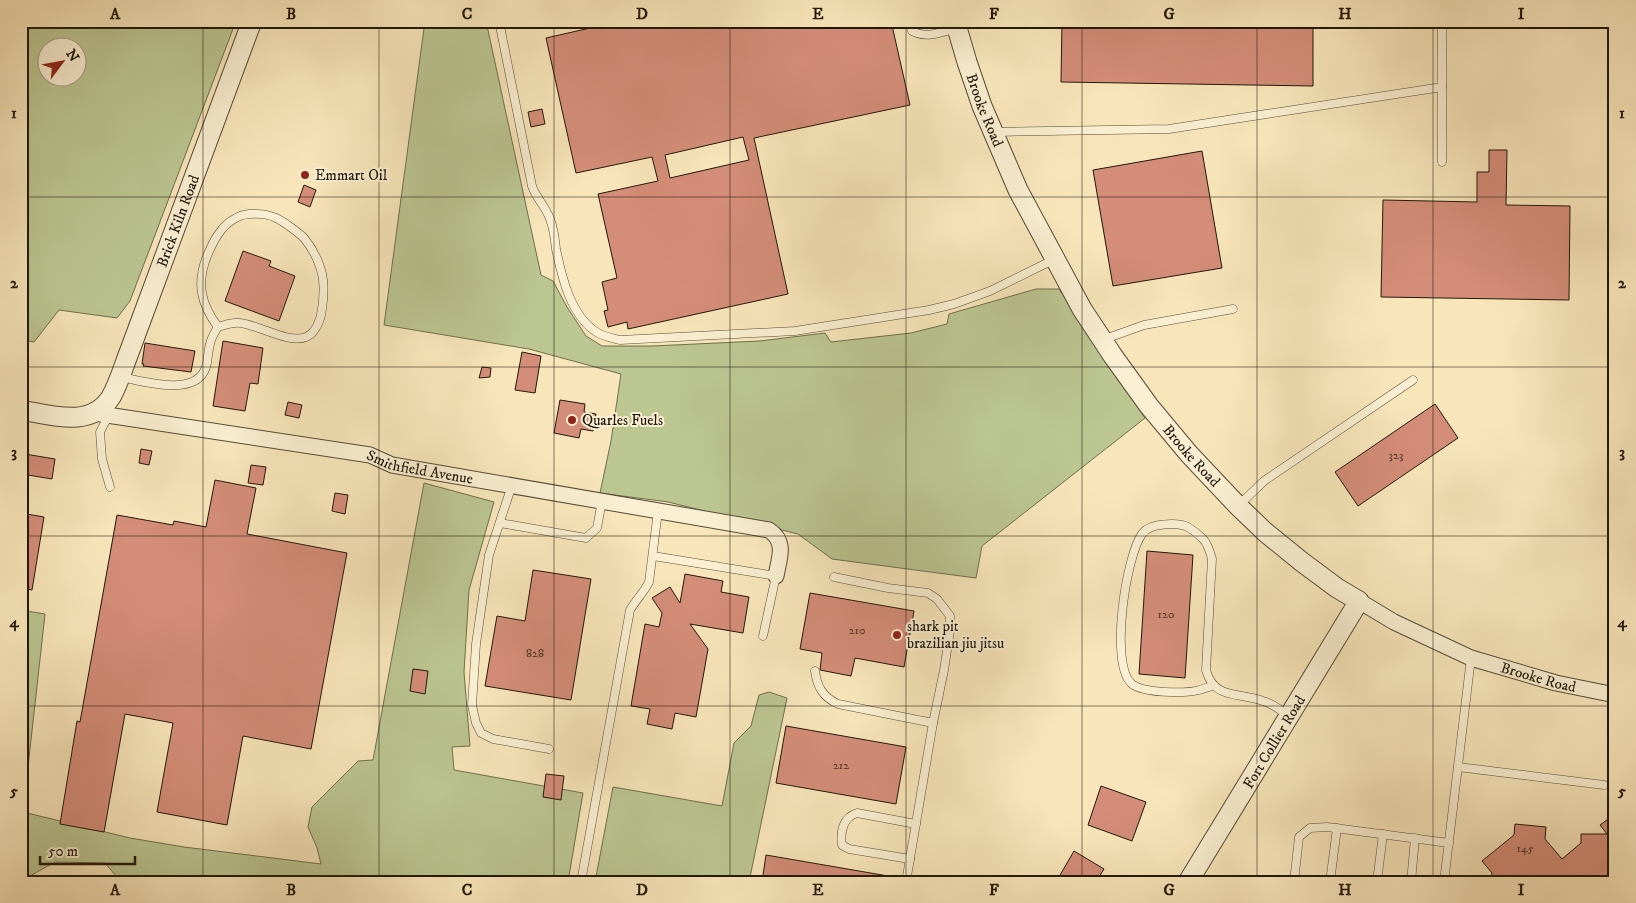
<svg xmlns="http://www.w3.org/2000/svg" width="1636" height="903" font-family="'IM FELL DW Pica',serif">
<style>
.green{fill:#bbc691;stroke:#6e6e4f;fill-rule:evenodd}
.building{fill:#d48d78;stroke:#20170d;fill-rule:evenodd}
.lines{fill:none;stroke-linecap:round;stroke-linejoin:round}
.service-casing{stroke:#564b38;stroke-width:9}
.minor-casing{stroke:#564b38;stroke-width:17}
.tertiary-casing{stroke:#564b38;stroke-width:21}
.service{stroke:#faefd2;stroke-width:8}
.minor{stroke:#faefd2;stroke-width:15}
.tertiary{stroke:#faefd2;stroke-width:19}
.grid{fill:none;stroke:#20170d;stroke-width:1;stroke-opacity:0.55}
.poi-dot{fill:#8f2418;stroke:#faefd2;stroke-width:2}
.labels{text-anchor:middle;stroke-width:4;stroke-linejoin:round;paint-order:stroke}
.number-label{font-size:12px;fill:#4d3428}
.street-label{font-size:15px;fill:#20170d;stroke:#faefd2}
.poi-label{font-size:15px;fill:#20170d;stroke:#faefd2;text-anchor:start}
.neatline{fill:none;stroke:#20170d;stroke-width:2}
.grid-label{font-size:16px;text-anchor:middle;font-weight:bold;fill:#20170d}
</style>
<rect width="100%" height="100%" fill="#f8e6ba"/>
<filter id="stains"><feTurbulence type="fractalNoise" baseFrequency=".004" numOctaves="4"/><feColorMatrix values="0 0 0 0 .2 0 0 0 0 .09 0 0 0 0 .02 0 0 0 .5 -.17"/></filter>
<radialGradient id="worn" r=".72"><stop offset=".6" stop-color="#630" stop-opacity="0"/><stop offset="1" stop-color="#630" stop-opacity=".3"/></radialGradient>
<g class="green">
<path d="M21,21H236L130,301L117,318L59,310L34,342L21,340ZM48,48H78V78H48Z"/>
<polygon points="425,21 486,21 541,275 553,281 567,307 586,336 602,346 652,346 760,341 825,333 831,342 911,333 947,324 949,314 1036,289 1059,289 1145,418 982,546 976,578 832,559 798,534 668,502 600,493 611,441 621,374 529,349 384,325"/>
<polygon points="424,483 494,502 469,590 464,672 470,746 452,747 454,770 583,793 568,882 121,882 105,863 55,862 30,876 26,882 21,882 21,610 45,614 23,812 130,838 184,847 321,864 317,848 308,827 312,807 358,761 373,760"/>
<polygon points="769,692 787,698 749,882 595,882 613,787 722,806 734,743 751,726 759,695"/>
</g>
<g class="building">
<path d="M621,21H891L910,105L754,138L788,294L628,329L627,322L608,327L604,311L608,310L602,282L617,278L598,194L658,181L652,157L576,173L546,38ZM743,137L749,160L670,178L665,155Z"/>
<polygon points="1062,21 1313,21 1313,86 1061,82"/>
<polygon points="542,109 545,124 531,127 528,112"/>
<polygon points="1489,150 1507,150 1506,205 1570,206 1569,300 1381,297 1383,200 1477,202 1477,172 1489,172"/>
<polygon points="1202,151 1222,268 1113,286 1093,170"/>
<polygon points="304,185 316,190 310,207 298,202"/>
<polygon points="243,251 271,261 269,266 295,276 279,321 225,301"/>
<polygon points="223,341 263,348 258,384 250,383 245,411 213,406"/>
<polygon points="145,343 195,351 191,372 143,366 144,364 142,364"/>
<polygon points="522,352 541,356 535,393 515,390"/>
<polygon points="482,367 491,368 490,377 479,378"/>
<polygon points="560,400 585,404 584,412 596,414 593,431 581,429 579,438 554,433"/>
<polygon points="288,402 302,405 299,418 285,415"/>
<polygon points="1435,404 1458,438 1358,506 1335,472"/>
<polygon points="141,449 152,451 149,465 139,463"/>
<polygon points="25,454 55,459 52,479 22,474"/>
<polygon points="251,465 266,467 263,485 248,483"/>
<polygon points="215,480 256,488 247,534 347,553 311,749 243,736 227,825 157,812 173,723 125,714 104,832 60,824 77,721 80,722 117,515 173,525 174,521 206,527"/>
<polygon points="335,493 348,495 345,514 332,511"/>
<polygon points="21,513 44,517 32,590 21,588"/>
<polygon points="1147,551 1193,555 1185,678 1139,674"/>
<polygon points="533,570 591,579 571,700 485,686 497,616 525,621"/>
<polygon points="685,574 723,581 721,592 749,597 743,633 690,624 708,649 696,717 675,713 672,729 647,724 650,709 631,706 645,624 659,627 662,613 652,598 670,587 680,603"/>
<polygon points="810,593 914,611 904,667 855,658 851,676 820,670 822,653 800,649"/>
<polygon points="413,669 428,671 425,694 410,691"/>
<polygon points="786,726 906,747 896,804 776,783"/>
<polygon points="546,774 564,776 561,800 543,797"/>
<polygon points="1101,786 1146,802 1132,841 1088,825"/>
<polygon points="1615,814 1615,882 1491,882 1492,873 1482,861 1514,835 1515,824 1546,827 1545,839 1562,859 1581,843 1581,834 1607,834 1600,825"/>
<polygon points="1074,851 1104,869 1096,882 1056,882"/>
<polygon points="766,855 888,876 888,882 762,882"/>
</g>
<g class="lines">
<defs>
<g id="service">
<path d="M499,21L532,186C536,198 546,207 550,219C554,229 555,240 556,249C562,278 571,317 598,333C605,337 612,338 620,340L795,331L929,310L954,304L990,291L1055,259"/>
<path d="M909,21L912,31C927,39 942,32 957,28"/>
<polyline points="994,132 1169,129 1442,87"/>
<polyline points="1442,162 1442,21"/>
<polyline points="1102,340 1144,325 1233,309"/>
<path d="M121,377C143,381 196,398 206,367C208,360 208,351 210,344C211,338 215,332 218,327C225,325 233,322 240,323C259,325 289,344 306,337C316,333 321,319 322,309C324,294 325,279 319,264C316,256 309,244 304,238C299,233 283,221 276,218C266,213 246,212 236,218C221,225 213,242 207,256C196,284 201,304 218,327"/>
<polyline points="109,415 100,432 102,459 110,487"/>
<polyline points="512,485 489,555 476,644 472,705 476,723 481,733 493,739 549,749"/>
<polyline points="1238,506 1264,481 1413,380"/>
<polyline points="500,523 586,538 597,528 602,501"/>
<polyline points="653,556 776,576 763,636"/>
<polyline points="834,577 888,588 928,593 937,599 950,616 950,631 944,670 933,723 906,882"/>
<path d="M815,671C817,687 823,697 838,704L933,723"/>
<path d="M1213,686C1208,687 1203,689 1199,690C1185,694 1143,693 1132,684C1109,665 1126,556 1142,534C1149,523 1177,522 1188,527C1193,530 1199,535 1203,539C1208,544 1210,552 1212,559L1206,670C1214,700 1239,692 1263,701C1273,704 1281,710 1289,717"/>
<polyline points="1458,767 1604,785"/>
<path d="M910,859L849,849L842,845C840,832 843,817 857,813L916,824"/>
<path d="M581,882L630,610C636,600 644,592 649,582L658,511"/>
<polyline points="1294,882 1299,837 1310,828 1327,827 1449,843"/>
<polyline points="1330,882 1337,828"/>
<polyline points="1377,882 1383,834"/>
<polyline points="1411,882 1415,838"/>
<polyline points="1444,882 1471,658"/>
</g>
<g id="minor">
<path id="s1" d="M94,413L370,455L392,465L769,530C787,542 779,558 776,576"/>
<path id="s2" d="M1359,601L1394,622L1471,658L1556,683L1615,695"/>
</g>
<g id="tertiary">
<path id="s3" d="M955,21L967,62L982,106L1018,190L1082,309L1113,356L1149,406L1189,454L1238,506L1265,532L1302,562L1337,588L1359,601L1188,882"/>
<path id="s4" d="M21,410C51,415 91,429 111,397C119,383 124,365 130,350L252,21"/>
</g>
</defs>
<use href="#service" class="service-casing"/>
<use href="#minor" class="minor-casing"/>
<use href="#tertiary" class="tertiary-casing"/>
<use href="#service" class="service"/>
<use href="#minor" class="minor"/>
<use href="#tertiary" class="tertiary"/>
</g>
<path class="grid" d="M203,21V882M379,21V882M554,21V882M730,21V882M906,21V882M1082,21V882M1257,21V882M1433,21V882M21,197H1615M21,367H1615M21,536H1615M21,706H1615"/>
<g class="poi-dot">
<circle cx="305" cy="175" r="5"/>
<circle cx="572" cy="420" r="5"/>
<circle cx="897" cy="635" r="5"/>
</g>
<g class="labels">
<g class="number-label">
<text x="1396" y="459">323</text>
<text x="1166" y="618">120</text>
<text x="857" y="634">210</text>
<text x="535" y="657">828</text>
<text x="841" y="769">212</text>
<text x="1525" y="852">145</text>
</g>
<g class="street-label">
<text dy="5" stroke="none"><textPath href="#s3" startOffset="94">Brooke Road</textPath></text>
<text dy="5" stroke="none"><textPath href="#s4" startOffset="286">Brick Kiln Road</textPath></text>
<text dy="5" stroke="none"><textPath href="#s3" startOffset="499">Brooke Road</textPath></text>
<text dy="5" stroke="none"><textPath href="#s1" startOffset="331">Smithfield Avenue</textPath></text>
<text dy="5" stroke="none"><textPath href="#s2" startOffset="196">Brooke Road</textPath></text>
<text transform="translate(1274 742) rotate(-59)" y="5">Fort Collier Road</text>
</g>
<g class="poi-label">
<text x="315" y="180">Emmart Oil</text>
<text x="582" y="425">Quarles Fuels</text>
<text x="907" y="631">shark pit<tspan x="907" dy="17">brazilian jiu jitsu</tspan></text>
</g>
</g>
<rect width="1636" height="903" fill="none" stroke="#f8e6ba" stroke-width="55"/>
<g transform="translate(62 62) rotate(58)"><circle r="24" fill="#faefd2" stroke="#a39983"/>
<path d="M0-4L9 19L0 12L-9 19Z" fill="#8f2418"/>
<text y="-8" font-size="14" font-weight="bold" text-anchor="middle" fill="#20170d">N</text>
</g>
<path d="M40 856v8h95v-8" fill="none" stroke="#20170d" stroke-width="2.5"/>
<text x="48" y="856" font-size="15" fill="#20170d" stroke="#faefd2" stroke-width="4" paint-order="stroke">50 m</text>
<rect x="28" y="28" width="1580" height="848" class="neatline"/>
<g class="grid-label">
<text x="115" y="19">A</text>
<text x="291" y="19">B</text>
<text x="467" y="19">C</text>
<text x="642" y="19">D</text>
<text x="818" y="19">E</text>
<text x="994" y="19">F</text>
<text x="1169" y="19">G</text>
<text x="1345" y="19">H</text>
<text x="1521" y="19">I</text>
<text x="14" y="118">1</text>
<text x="1622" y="118">1</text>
<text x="14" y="288">2</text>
<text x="1622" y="288">2</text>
<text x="14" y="457">3</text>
<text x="1622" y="457">3</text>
<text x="14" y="627">4</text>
<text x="1622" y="627">4</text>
<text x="14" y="796">5</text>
<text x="1622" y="796">5</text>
<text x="115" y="895">A</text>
<text x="291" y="895">B</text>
<text x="467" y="895">C</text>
<text x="642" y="895">D</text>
<text x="818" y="895">E</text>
<text x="994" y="895">F</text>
<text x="1169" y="895">G</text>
<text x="1345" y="895">H</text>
<text x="1521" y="895">I</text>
</g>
<rect width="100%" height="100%" filter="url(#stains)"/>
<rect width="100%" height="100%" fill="url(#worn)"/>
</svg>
